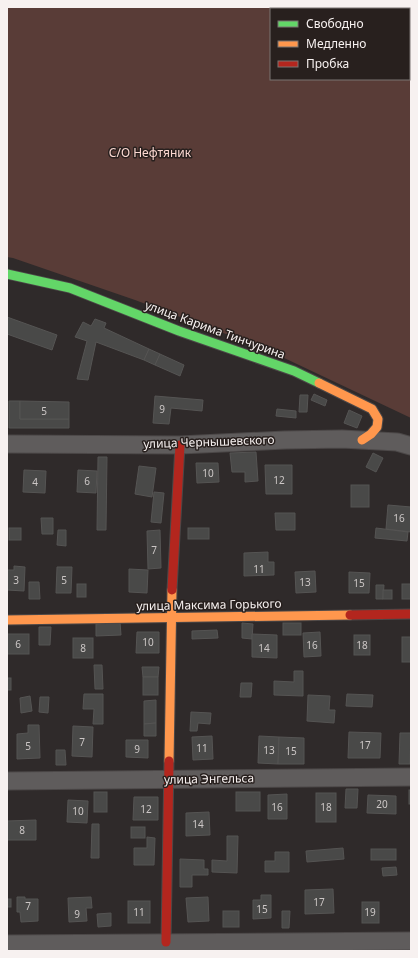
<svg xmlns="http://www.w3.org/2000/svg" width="418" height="958" font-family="'Noto Sans',sans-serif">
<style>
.green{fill:#593c37;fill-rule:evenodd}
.building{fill:#494948;stroke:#555453}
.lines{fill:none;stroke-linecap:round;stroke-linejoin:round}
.street-casing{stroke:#4c4848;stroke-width:19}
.fast-casing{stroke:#4c4848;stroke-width:11}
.slow-casing{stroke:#4c4848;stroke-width:11}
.jam-casing{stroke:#4c4848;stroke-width:11}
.street{stroke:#5f5c5c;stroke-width:17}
.fast{stroke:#63d668;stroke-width:9}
.slow{stroke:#ff974d;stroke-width:9}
.jam{stroke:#b3261e;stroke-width:9}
.labels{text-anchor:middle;stroke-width:3;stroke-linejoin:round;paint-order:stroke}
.number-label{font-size:10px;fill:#ccc7c6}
.park-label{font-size:12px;fill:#fbd8d1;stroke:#28201e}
.street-label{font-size:12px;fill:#f7f1f0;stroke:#28201e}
</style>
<rect width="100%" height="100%" fill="#2f2a2a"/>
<path class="green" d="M7,7H411V418L261,347L135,300L13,258L7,257ZM271,9H409V79H271Z"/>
<g class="building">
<polygon points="7,317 57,335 52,350 7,334"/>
<polygon points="95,319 106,323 104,328 149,349 144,360 96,342 88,380 77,379 87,341 75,337 83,322 91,326"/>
<polygon points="149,349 160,354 155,365 144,360"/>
<polygon points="160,354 184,365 180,376 155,365"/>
<polygon points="314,394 327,400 325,406 311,400"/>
<polygon points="300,395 308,395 307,412 299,412"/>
<polygon points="155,396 203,400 202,411 171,408 169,424 153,423"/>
<polygon points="9,401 20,401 20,419 69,419 69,428 9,428"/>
<polygon points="20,401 69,402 69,419 20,419"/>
<polygon points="277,409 296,411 296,418 276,416"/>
<polygon points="349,410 362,416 357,428 344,423"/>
<polygon points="256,452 258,481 245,482 245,472 232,472 230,453"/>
<polygon points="373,453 383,458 376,472 366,467"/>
<polygon points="98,457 107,457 106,530 97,530"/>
<polygon points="196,463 218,463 219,482 197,483"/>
<polygon points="265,465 292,465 292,494 266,494"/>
<polygon points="139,466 156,468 152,497 135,494"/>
<polygon points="24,470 46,471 45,493 23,492"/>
<polygon points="78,470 97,471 96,493 77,492"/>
<rect x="351" y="485" width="18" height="22"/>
<polygon points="154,492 164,493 161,523 151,522"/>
<polygon points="388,505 411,507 411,532 386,529"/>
<polygon points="275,513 295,513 295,530 276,530"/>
<polygon points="41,518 53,518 53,534 42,534"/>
<rect x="9" y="528" width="12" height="12"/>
<rect x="188" y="528" width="21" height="11"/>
<polygon points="376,528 408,532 407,541 375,538"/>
<polygon points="58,530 66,530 66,546 57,545"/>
<polygon points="160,530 161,568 148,569 147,531"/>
<polygon points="268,552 268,562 274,562 274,575 244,576 244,553"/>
<polygon points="14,566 25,567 24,591 7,590 7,570 14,570"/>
<polygon points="57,567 72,567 71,593 56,593"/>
<polygon points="129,569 148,570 147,593 129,592"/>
<polygon points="315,571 316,592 296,593 295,572"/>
<polygon points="349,572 370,573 369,593 349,593"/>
<polygon points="29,582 39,582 40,599 29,599"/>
<rect x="77" y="584" width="9" height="13"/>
<rect x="402" y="584" width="9" height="15"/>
<polygon points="376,585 384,585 383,599 376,599"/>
<rect x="383" y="590" width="9" height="9"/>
<polygon points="120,622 121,635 96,636 96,624"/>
<polygon points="242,623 253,624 252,639 242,638"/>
<rect x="283" y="623" width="18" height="12"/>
<polygon points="39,627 51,627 50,645 39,645"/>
<polygon points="217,630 218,638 192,639 192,631"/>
<polygon points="137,632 159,632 159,653 136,653"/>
<polygon points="320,632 321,656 304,657 303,633"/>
<rect x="7" y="634" width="22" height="20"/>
<polygon points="252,634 277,635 277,658 252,657"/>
<rect x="354" y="635" width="16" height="20"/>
<rect x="402" y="637" width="9" height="25"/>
<rect x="73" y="638" width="20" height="20"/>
<polygon points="94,665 102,665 103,689 95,689"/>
<polygon points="142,667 159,667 158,677 143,677"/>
<polygon points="294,671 303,671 303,696 274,695 274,681 294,682"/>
<rect x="143" y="677" width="15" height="18"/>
<rect x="7" y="678" width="4" height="12"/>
<polygon points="241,683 252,683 251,697 240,697"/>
<polygon points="84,694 103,694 103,724 93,724 94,709 83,709"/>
<polygon points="347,694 373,695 372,707 346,706"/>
<polygon points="308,695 330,696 329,710 335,710 334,723 307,721"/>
<polygon points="30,696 32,711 21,713 20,698"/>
<polygon points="40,697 49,697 48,713 39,712"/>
<polygon points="156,700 156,723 144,724 144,701"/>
<polygon points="191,712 211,713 210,724 198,723 197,731 190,731"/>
<polygon points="156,723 156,736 144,736 144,724"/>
<polygon points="28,725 39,725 40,758 17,759 17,734 28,733"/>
<polygon points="73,726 93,727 92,757 72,756"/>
<polygon points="349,732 381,733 380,758 348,758"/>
<polygon points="400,733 411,733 410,764 399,764"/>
<polygon points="212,736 213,759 193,760 192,737"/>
<polygon points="259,736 279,737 278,764 258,763"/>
<polygon points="279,737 304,738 304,764 278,764"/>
<polygon points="126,740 148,740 148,758 126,757"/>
<polygon points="56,750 65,750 66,765 56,765"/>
<polygon points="346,789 358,789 357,808 345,808"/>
<rect x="409" y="790" width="2" height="14"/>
<rect x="94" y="792" width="13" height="20"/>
<rect x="236" y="792" width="24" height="19"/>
<rect x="316" y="793" width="20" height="29"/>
<polygon points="287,794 287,819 268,819 268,795"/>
<polygon points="368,795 396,796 396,814 367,813"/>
<polygon points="134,797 158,797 158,820 133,820"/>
<polygon points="68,800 88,801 87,823 67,822"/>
<polygon points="209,812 210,835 186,836 186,813"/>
<polygon points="36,820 36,840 7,840 7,821"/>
<polygon points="92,824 99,824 99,858 91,858"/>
<rect x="131" y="827" width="14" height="11"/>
<polygon points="227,836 238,836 237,873 212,872 212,860 227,861"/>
<polygon points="147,837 155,838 154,865 134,865 134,848 147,848"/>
<polygon points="343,848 344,859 307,862 306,851"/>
<rect x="371" y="849" width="25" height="11"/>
<polygon points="275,852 289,852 289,872 265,872 265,861 275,861"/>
<polygon points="180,859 204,860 204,869 208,869 208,875 192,875 192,887 180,887"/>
<polygon points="396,867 397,875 383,876 382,868"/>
<polygon points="333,889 334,913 305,914 305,890"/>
<polygon points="261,895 271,895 271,918 253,919 253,900 261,900"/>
<polygon points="17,897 25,897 25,899 38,899 38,921 21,922 20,912 17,912"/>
<polygon points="91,897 92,908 86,908 87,921 69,922 68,898"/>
<polygon points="208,897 209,921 188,922 186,898"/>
<rect x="7" y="899" width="4" height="8"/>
<rect x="128" y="901" width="22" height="22"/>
<rect x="362" y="902" width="17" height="21"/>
<rect x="223" y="911" width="16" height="16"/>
<polygon points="282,911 290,911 289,928 282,928"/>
<polygon points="111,913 111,926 98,927 97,914"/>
</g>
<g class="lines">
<defs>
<g id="street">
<polyline points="7,444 180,445 285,440 342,439 397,442 411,446"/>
<polyline points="7,781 411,777"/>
<polyline points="7,944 411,941"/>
</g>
<polyline id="fast" points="7,274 70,288 179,331 294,371 319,383"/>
<g id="slow">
<polyline points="319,383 372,409 378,419 377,427 371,434 362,440"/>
<polyline points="7,620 350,615"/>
<polyline points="169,761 172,590"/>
</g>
<g id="jam">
<polyline points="172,590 180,445"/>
<polyline points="350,615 411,614"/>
<polyline points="166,942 169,761"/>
</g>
</defs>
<use href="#street" class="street-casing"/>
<use href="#fast" class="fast-casing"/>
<use href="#slow" class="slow-casing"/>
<use href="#jam" class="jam-casing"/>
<use href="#street" class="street"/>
<use href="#fast" class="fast"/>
<use href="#slow" class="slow"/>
<use href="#jam" class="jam"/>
</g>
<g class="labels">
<g class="number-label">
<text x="162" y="413">9</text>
<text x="44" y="415">5</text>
<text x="208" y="477">10</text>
<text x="279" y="484">12</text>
<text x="87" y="485">6</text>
<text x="35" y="486">4</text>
<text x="399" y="522">16</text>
<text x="154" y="554">7</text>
<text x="259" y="573">11</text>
<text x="16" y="584">3</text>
<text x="64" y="584">5</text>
<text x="305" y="586">13</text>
<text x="359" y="587">15</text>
<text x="148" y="646">10</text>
<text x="18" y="648">6</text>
<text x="312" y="649">16</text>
<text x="362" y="649">18</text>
<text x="83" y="652">8</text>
<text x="264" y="652">14</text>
<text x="82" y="746">7</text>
<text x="365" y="749">17</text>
<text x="28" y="750">5</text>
<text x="202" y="752">11</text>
<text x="137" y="753">9</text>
<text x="269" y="754">13</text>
<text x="291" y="755">15</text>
<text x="382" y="808">20</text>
<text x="277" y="811">16</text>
<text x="326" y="811">18</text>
<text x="146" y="813">12</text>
<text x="78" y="815">10</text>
<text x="198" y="828">14</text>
<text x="22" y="834">8</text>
<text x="319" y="906">17</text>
<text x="28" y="910">7</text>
<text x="262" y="913">15</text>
<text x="139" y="916">11</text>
<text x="370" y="916">19</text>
<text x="77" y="918">9</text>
</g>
<g class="park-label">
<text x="150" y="157">С/О Нефтяник</text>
</g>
<g class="street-label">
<text transform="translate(215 330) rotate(20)" y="4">улица Карима Тинчурина</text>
<text transform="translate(209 442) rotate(-2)" y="4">улица Чернышевского</text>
<text transform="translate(209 605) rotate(-1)" y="4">улица Максима Горького</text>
<text transform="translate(209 779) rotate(-1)" y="4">улица Энгельса</text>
</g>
</g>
<rect width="418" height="958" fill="none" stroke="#f7f1f0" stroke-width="16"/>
<rect x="270" y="8" width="140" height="72" fill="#28201e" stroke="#7b7472"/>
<rect x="278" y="21" width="20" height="6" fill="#63d668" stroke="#7b7472"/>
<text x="306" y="28" font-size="12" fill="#f7f1f0">Свободно</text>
<rect x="278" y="41" width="20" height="6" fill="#ff974d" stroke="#7b7472"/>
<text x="306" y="48" font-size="12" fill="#f7f1f0">Медленно</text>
<rect x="278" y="61" width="20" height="6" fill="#b3261e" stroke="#7b7472"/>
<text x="306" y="68" font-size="12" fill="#f7f1f0">Пробка</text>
</svg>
